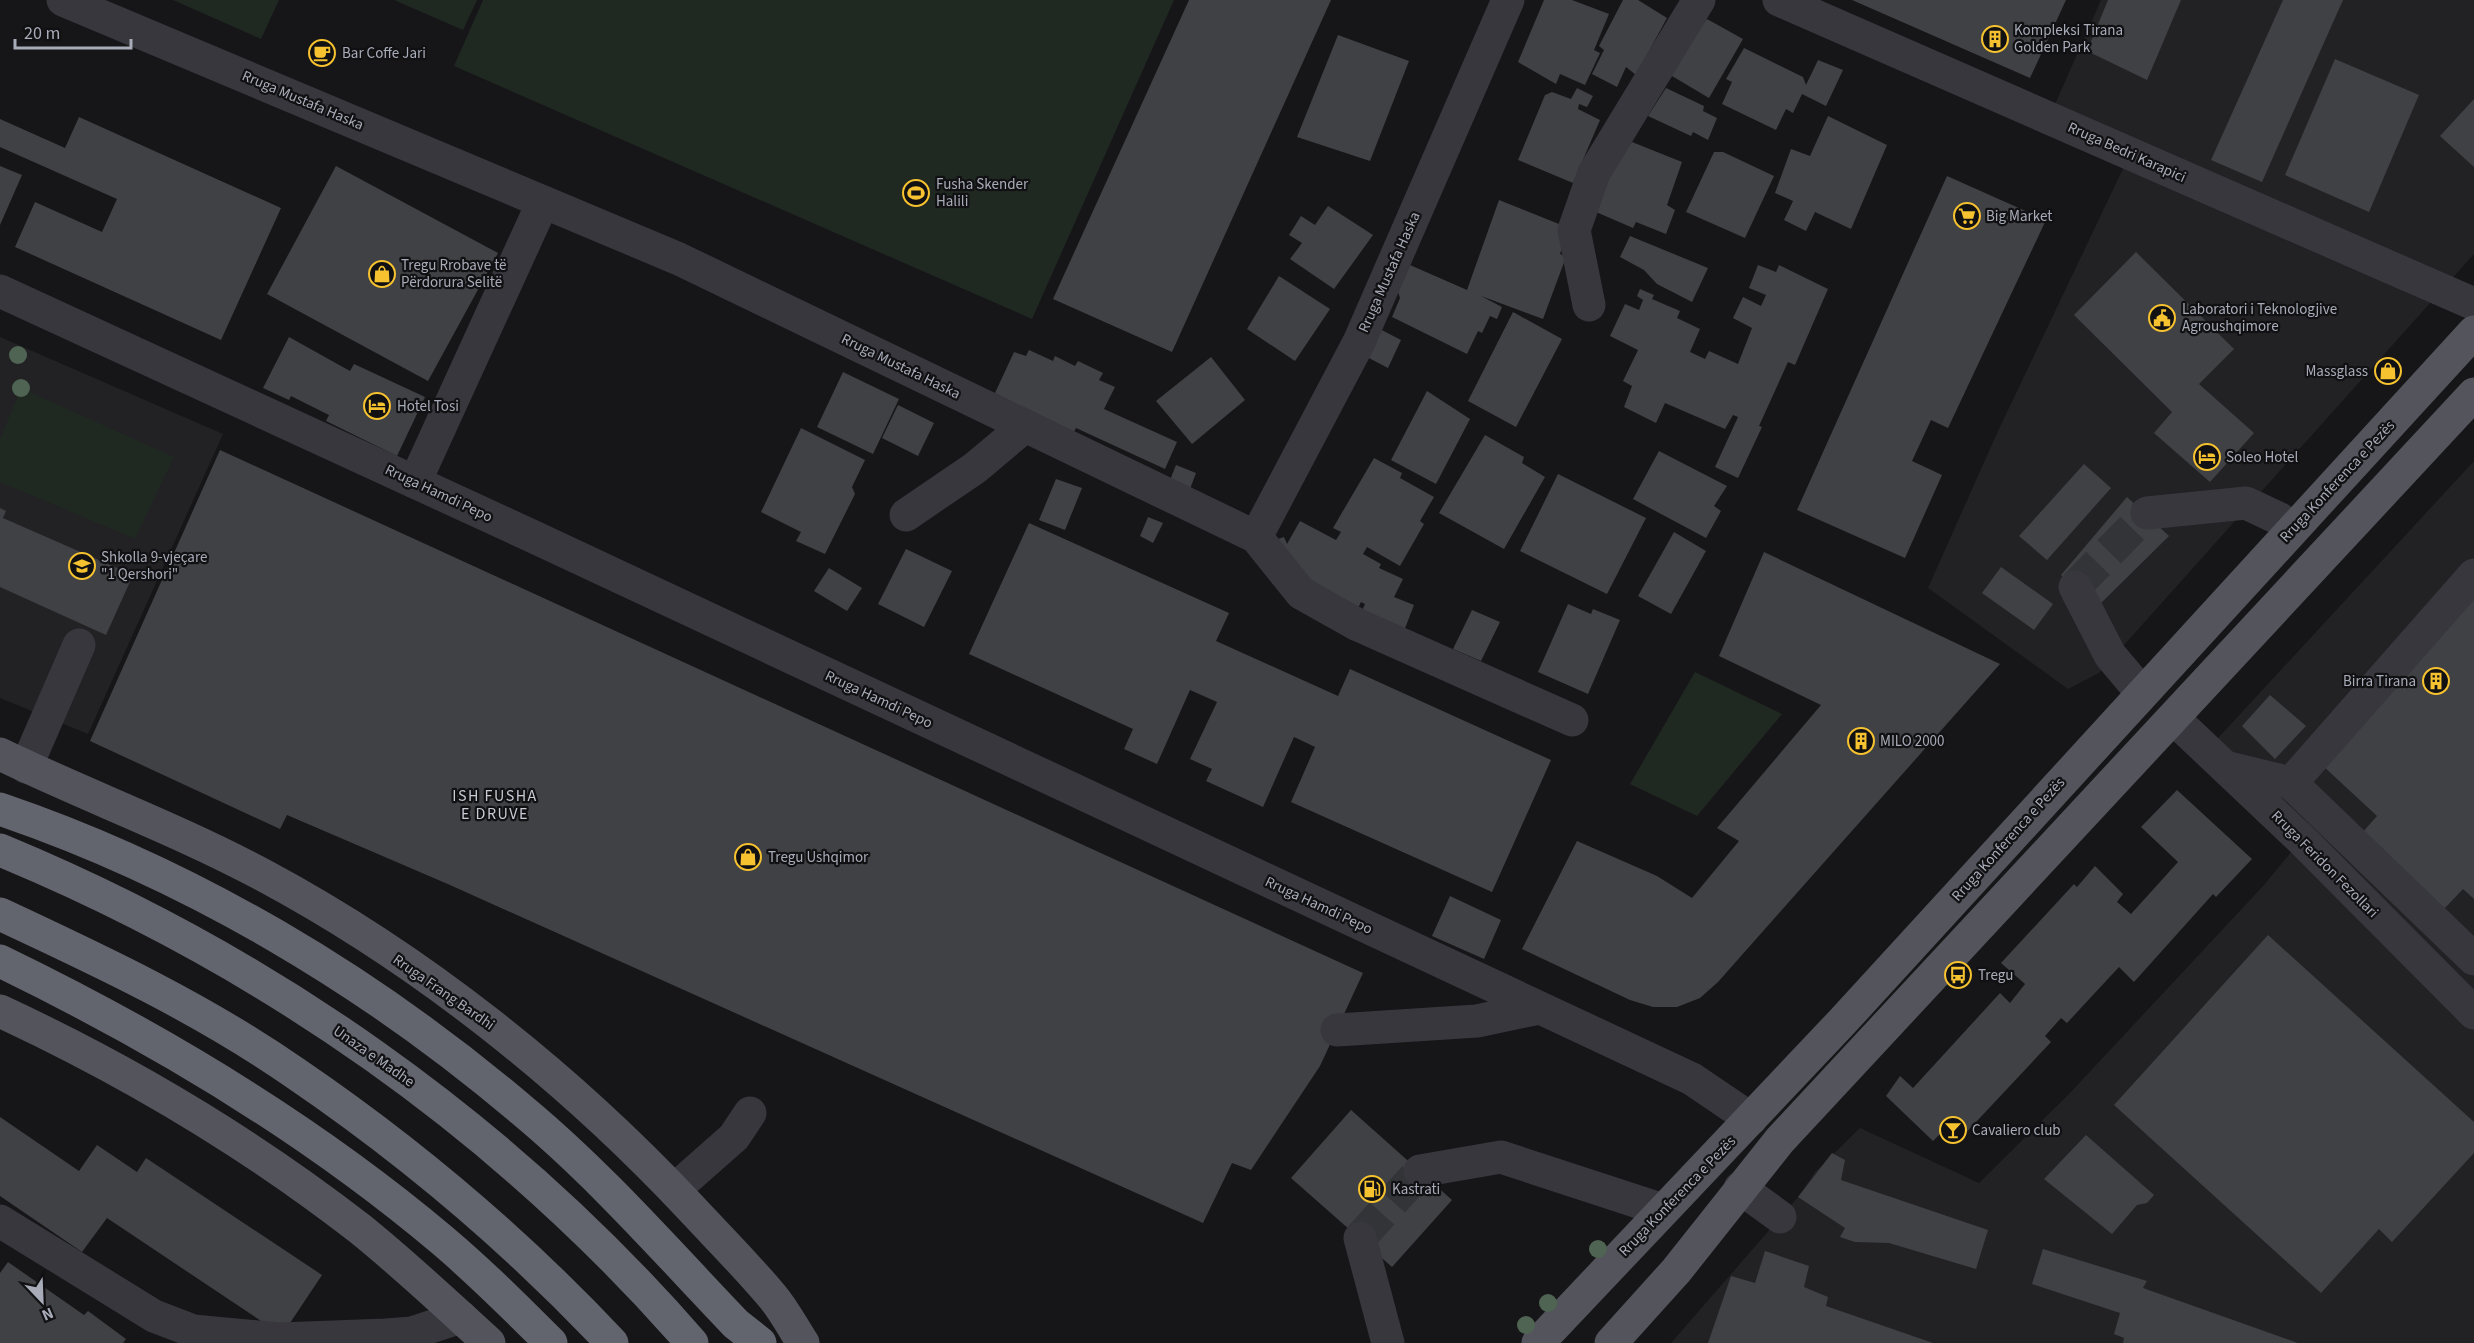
<svg xmlns="http://www.w3.org/2000/svg" width="2474" height="1343" font-family="'Source Sans 3',sans-serif">
<style>
.built{fill:#222225}
.green{fill:#202822}
.building{fill:#404145}
.lines{fill:none;stroke-linecap:round;stroke-linejoin:round}
.minor-tunnel{stroke:#333438;stroke-width:33;stroke-dasharray:33 16;stroke-linecap:butt}
.minor{stroke:#37373d;stroke-width:33}
.major{stroke:#53545c;stroke-width:33}
.highway{stroke:#63656e;stroke-width:33}
.tree{fill:#4f6453}
.labels{text-anchor:middle;stroke-width:4.5;stroke-linejoin:round;paint-order:stroke}
.poi-label{font-size:15px;fill:#a8acb8;stroke:#111113;text-anchor:start}
.street-label{font-size:15px;fill:#a8acb8;stroke:#111113}
.neighbourhood-label{font-size:16px;letter-spacing:1.5px;fill:#c9cbd4;stroke:#111113}
</style>
<rect width="100%" height="100%" fill="#161618"/>
<g class="built">
<polygon points="2101,0 2474,0 2474,254 2099,673 2068,689 1928,588 1998,431 2130,154 2049,118"/>
<polygon points="0,337 223,434 88,734 0,698"/>
<polygon points="2474,461 2474,1343 1671,1343 1798,1197 1815,1172 1860,1128 1979,1183 2070,1093 2264,885 2301,840 2207,750"/>
</g>
<g class="green">
<polygon points="173,0 279,0 261,39"/>
<polygon points="394,0 477,0 463,30"/>
<polygon points="483,0 1174,0 1032,319 454,66"/>
<polygon points="21,388 174,457 135,539 0,482 0,439"/>
<polygon points="1695,672 1782,714 1697,816 1630,784"/>
</g>
<g class="building">
<polygon points="1189,0 1331,0 1172,352 1053,299"/>
<polygon points="1544,0 1572,0 1609,14 1594,50 1600,53 1585,85 1560,74 1556,84 1518,62"/>
<polygon points="1623,0 1638,0 1667,18 1636,75 1626,67 1617,87 1592,74 1604,50 1599,46"/>
<polygon points="1852,0 2066,0 2030,78"/>
<polygon points="2108,0 2181,0 2147,80 2087,51"/>
<polygon points="2283,0 2343,0 2262,182 2211,160"/>
<polygon points="1707,19 1743,39 1709,98 1667,73"/>
<polygon points="1338,35 1409,61 1370,161 1297,137"/>
<polygon points="1744,48 1803,77 1806,85 1818,60 1843,70 1826,106 1802,94 1793,113 1786,109 1776,130 1722,104 1732,82 1726,79"/>
<polygon points="2335,59 2419,95 2369,212 2285,175"/>
<polygon points="1577,88 1593,96 1587,107 1579,104 1578,109 1600,120 1573,183 1518,160 1545,95 1552,92 1571,99"/>
<polygon points="1666,88 1704,106 1703,111 1717,118 1708,140 1693,132 1691,136 1648,116"/>
<polygon points="2474,99 2474,167 2440,136"/>
<polygon points="1828,116 1887,145 1851,229 1815,212 1806,231 1784,220 1793,201 1775,193 1791,149 1810,156"/>
<polygon points="79,117 281,208 221,340 15,247 35,202 102,232 117,199 0,147 0,119 65,148"/>
<polygon points="1627,140 1682,162 1667,205 1675,210 1666,234 1636,222 1633,228 1596,212 1624,141"/>
<polygon points="1714,152 1723,152 1774,176 1745,238 1686,212"/>
<polygon points="0,166 22,175 0,225"/>
<polygon points="336,166 498,253 428,381 267,294"/>
<polygon points="1947,176 2046,220 1948,428 1931,420 1912,461 1942,475 1905,558 1797,510"/>
<polygon points="1499,200 1569,228 1560,254 1566,257 1543,319 1481,296 1502,307 1497,319 1490,316 1482,333 1478,331 1467,354 1392,317 1400,298 1398,292 1410,265 1467,290"/>
<polygon points="1328,206 1373,235 1334,289 1290,259 1302,243 1289,235 1301,216 1315,225"/>
<polygon points="1630,236 1708,268 1692,302 1657,284 1644,270 1620,257"/>
<polygon points="2136,252 2234,349 2199,384 2254,433 2210,482 2154,433 2172,412 2074,315"/>
<polygon points="1758,265 1776,272 1779,265 1828,289 1795,365 1788,362 1759,426 1762,427 1738,478 1715,467 1738,417 1733,415 1725,429 1665,403 1656,423 1624,407 1632,386 1623,381 1638,350 1610,336 1625,304 1639,310 1643,300 1637,296 1640,289 1654,295 1652,299 1680,311 1677,318 1700,329 1690,352 1705,359 1709,351 1738,364 1752,328 1733,318 1743,297 1761,306 1766,295 1749,288"/>
<polygon points="1279,276 1330,309 1295,361 1247,329"/>
<polygon points="1513,312 1562,339 1516,427 1468,401"/>
<polygon points="1376,327 1401,340 1388,368 1363,355"/>
<polygon points="289,337 350,371 354,364 425,397 397,456 326,421 329,415 291,396 289,400 263,388"/>
<polygon points="1029,350 1053,361 1055,356 1075,366 1078,361 1103,373 1099,380 1115,387 1104,409 1177,442 1165,469 1076,428 1072,436 995,393 1014,352 1026,356"/>
<polygon points="1211,357 1245,400 1192,444 1156,401"/>
<polygon points="843,372 899,399 873,454 817,427"/>
<polygon points="1427,391 1470,419 1436,484 1391,460"/>
<polygon points="898,405 934,423 918,456 882,438"/>
<polygon points="801,428 865,460 852,487 855,494 825,554 796,541 801,532 761,512"/>
<polygon points="1485,435 1524,457 1522,463 1545,477 1504,549 1439,513"/>
<polygon points="220,450 1363,973 1320,1066 1251,1170 1232,1163 1203,1223 450,885 287,815 280,829 90,741"/>
<polygon points="1659,451 1727,486 1714,506 1721,511 1706,538 1633,499"/>
<polygon points="1374,458 1402,473 1400,478 1434,497 1420,521 1424,524 1400,566 1367,547 1363,554 1381,564 1379,568 1403,579 1394,597 1414,605 1404,631 1360,615 1365,604 1361,602 1357,610 1289,565 1278,539 1284,537 1287,544 1300,521 1336,540 1341,532 1333,528"/>
<polygon points="2084,464 2111,488 2047,560 2019,536"/>
<polygon points="1176,465 1196,473 1190,489 1170,480"/>
<polygon points="1558,474 1646,518 1607,594 1520,551"/>
<polygon points="1056,479 1082,488 1065,530 1039,520"/>
<polygon points="2127,497 2169,536 2096,608 2061,575"/>
<polygon points="0,508 6,511 3,518 133,575 106,635 0,587"/>
<polygon points="1148,517 1163,523 1153,543 1140,536"/>
<polygon points="1029,523 1229,613 1216,641 1338,696 1350,669 1551,760 1492,892 1291,802 1315,747 1294,737 1263,807 1206,781 1212,769 1190,759 1217,702 1190,690 1157,764 1124,749 1133,729 969,654"/>
<polygon points="1674,532 1706,551 1671,614 1638,596"/>
<polygon points="906,549 952,571 924,627 878,604"/>
<polygon points="1764,552 2000,664 1718,982 1700,998 1677,1007 1653,1007 1630,1000 1522,949 1577,841 1657,876 1692,898 1739,841 1717,828 1821,705 1719,656"/>
<polygon points="2001,567 2053,604 2034,630 1982,593"/>
<polygon points="829,568 862,588 847,611 814,591"/>
<polygon points="2474,598 2474,899 2463,889 2444,909 2361,834 2377,816 2321,764"/>
<polygon points="1568,604 1591,614 1593,609 1620,620 1588,694 1538,672"/>
<polygon points="1472,610 1500,622 1481,661 1453,649"/>
<polygon points="2270,695 2306,726 2275,759 2242,726"/>
<polygon points="2177,790 2252,859 2216,897 2213,894 2134,982 2119,967 2067,1023 2061,1018 2045,1036 2051,1042 1961,1138 1948,1126 1933,1141 1886,1096 1900,1076 1913,1088 2000,993 2010,1003 2025,984 2001,963 2074,884 2077,887 2095,866 2123,894 2117,902 2131,914 2178,862 2141,827"/>
<polygon points="1450,896 1501,920 1484,959 1432,936"/>
<polygon points="2268,935 2474,1122 2474,1153 2392,1242 2379,1229 2321,1293 2114,1105"/>
<polygon points="1351,1110 1452,1200 1392,1267 1291,1178"/>
<polygon points="0,1117 79,1171 97,1145 137,1172 146,1158 322,1275 282,1335 107,1218 82,1252 0,1196"/>
<polygon points="2086,1135 2154,1195 2147,1203 2137,1205 2112,1234 2044,1179"/>
<polygon points="1832,1153 1845,1160 1841,1180 1988,1230 1976,1269 1889,1243 1855,1242 1840,1237 1845,1228 1798,1197"/>
<polygon points="2043,1249 2147,1281 2143,1288 2298,1343 2123,1343 2124,1338 2114,1334 2120,1313 2032,1284"/>
<polygon points="1765,1251 1809,1266 1804,1287 1828,1297 1826,1306 1933,1343 1708,1343 1731,1276 1755,1283"/>
<polygon points="8,1262 84,1315 88,1311 126,1339 123,1343 0,1343 0,1273"/>
</g>
<g class="lines">
<g class="minor-tunnel">
<polyline points="2075,587 2147,513"/>
<polyline points="1360,1238 1420,1171"/>
</g>
<g class="minor">
<polyline points="63,0 679,259 1256,537 1301,593 1358,625 1572,720"/>
<polyline points="1779,0 2474,304"/>
<polyline points="0,291 534,537 1692,1079 1751,1119"/>
<polyline points="1589,305 1574,230 1594,173 1699,0"/>
<polyline points="415,482 543,202"/>
<polyline points="2147,513 2246,503 2280,519 2293,529"/>
<polyline points="906,515 975,468 1025,426"/>
<polyline points="1256,537 1359,342 1508,0"/>
<polyline points="2075,587 2110,655 2142,693"/>
<polyline points="2173,718 2302,840 2474,1013"/>
<polyline points="26,767 79,645"/>
<polyline points="2225,767 2291,783 2474,959"/>
<polyline points="2291,783 2474,575"/>
<polyline points="1337,1030 1477,1021 1539,1008"/>
<polyline points="1420,1171 1501,1157 1663,1210"/>
<polyline points="1740,1188 1780,1217"/>
<polyline points="674,1190 734,1137 750,1113"/>
<polyline points="0,1221 154,1316 193,1331 280,1339 386,1335 412,1333 461,1317"/>
<polyline points="1360,1238 1388,1343"/>
</g>
<g class="major">
<path d="M0,754C87,796 177,829 263,875C420,959 568,1077 690,1207C717,1236 746,1265 772,1296C784,1310 793,1328 803,1343"/>
<path d="M0,1011C127,1070 248,1142 359,1228C404,1264 446,1304 489,1343"/>
<polyline points="1538,1343 1841,1023 2474,332"/>
<polyline points="1611,1343 1676,1271 1780,1140 2474,394"/>
</g>
<g class="highway">
<path d="M0,809C191,874 370,981 523,1111C600,1175 667,1252 736,1324L760,1343"/>
<path d="M0,850C266,960 503,1126 692,1343"/>
<path d="M0,914C101,961 203,1009 295,1073C411,1152 516,1241 612,1343"/>
<path d="M0,961C157,1037 308,1127 442,1240C480,1272 516,1308 551,1343"/>
</g>
</g>
<g class="tree">
<circle cx="18" cy="355" r="9"/>
<circle cx="21" cy="388" r="9"/>
<circle cx="1598" cy="1249" r="9"/>
<circle cx="1548" cy="1303" r="9"/>
<circle cx="1526" cy="1325" r="9"/>
</g>
<defs>
<symbol id="building-ring" viewBox="-11 -11 22 22"><circle r="9.5" fill="#111113" stroke="#f6c230" stroke-width="1.5"/><path d="M-4-6H4V6H1V3H-1V6H-4ZM-2.5-4.3h1.7v1.8h-1.7ZM.8-4.3h1.7v1.8H.8ZM-2.5-1h1.7V.8h-1.7ZM.8-1h1.7V.8H.8Z" fill="#f6c230"/></symbol>
<symbol id="cafe-ring" viewBox="-11 -11 22 22"><circle r="9.5" fill="#111113" stroke="#f6c230" stroke-width="1.5"/><path d="M-5.5-4.5H6V0H3Q3 3.5 0 3.5H-2.5Q-5.5 3.5-5.5 0ZM3-3.2v2h1.7v-2ZM-6 4.5H4V6H-6Z" fill="#f6c230"/></symbol>
<symbol id="stadium-ring" viewBox="-11 -11 22 22"><circle r="9.5" fill="#111113" stroke="#f6c230" stroke-width="1.5"/><path d="M0-5a6.5 5 0 1 0 0 10a6.5 5 0 1 0 0-10ZM-3.5-1.8h7v3.6h-7Z" fill="#f6c230"/></symbol>
<symbol id="supermarket-ring" viewBox="-11 -11 22 22"><circle r="9.5" fill="#111113" stroke="#f6c230" stroke-width="1.5"/><path d="M-6-5.5h2.5l.6 2H6L4.5 2H-2.5L-4.4-4H-6ZM-1.5 3.2a1.3 1.3 0 1 0 .1 0ZM3 3.2a1.3 1.3 0 1 0 .1 0Z" fill="#f6c230"/></symbol>
<symbol id="shop-ring" viewBox="-11 -11 22 22"><circle r="9.5" fill="#111113" stroke="#f6c230" stroke-width="1.5"/><path d="M-5-2.5h2.3a2.7 3.5 0 0 1 5.4 0H5L5.5 6h-11ZM-1.5-2.5h3a1.5 2.3 0 0 0-3 0Z" fill="#f6c230"/></symbol>
<symbol id="civic-ring" viewBox="-11 -11 22 22"><circle r="9.5" fill="#111113" stroke="#f6c230" stroke-width="1.5"/><path d="M-.6-6.5H3V-4.5H.6V-3L4-1V1h2V6H-6V1h2V-1L-.6-3ZM-1.2 2.5V6h2.4V2.5Z" fill="#f6c230"/></symbol>
<symbol id="hotel-ring" viewBox="-11 -11 22 22"><circle r="9.5" fill="#111113" stroke="#f6c230" stroke-width="1.5"/><path d="M-6-4.5h1.5V1H6V5H4.5V3h-9V5H-6ZM-4 0a1.8 1.8 0 1 1 3.6 0ZM.5 0V-2.5h3Q6-2.5 6 0Z" fill="#f6c230"/></symbol>
<symbol id="school-ring" viewBox="-11 -11 22 22"><circle r="9.5" fill="#111113" stroke="#f6c230" stroke-width="1.5"/><path d="M0-5L7-2L0 1L-7-2ZM-4 1L0 2.5L4 1V4Q0 6-4 4Z" fill="#f6c230"/></symbol>
<symbol id="bus-ring" viewBox="-11 -11 22 22"><circle r="9.5" fill="#111113" stroke="#f6c230" stroke-width="1.5"/><path d="M-5-6H5V4H4V6H2V4H-2V6H-4V4H-5ZM-3.5-4V0h7V-4ZM-3.5 1.2v1.5H-2V1.2ZM2 1.2v1.5H3.5V1.2Z" fill="#f6c230"/></symbol>
<symbol id="bar-ring" viewBox="-11 -11 22 22"><circle r="9.5" fill="#111113" stroke="#f6c230" stroke-width="1.5"/><path d="M-6-5H6L.8 .8V4.5H3.5V6h-7V4.5H-.8V.8Z" fill="#f6c230"/></symbol>
<symbol id="fuel-ring" viewBox="-11 -11 22 22"><circle r="9.5" fill="#111113" stroke="#f6c230" stroke-width="1.5"/><path d="M-5.5-6h7V0h2V4h1.3V-2.5L3-4.5l.8-.8L6-3V5H2.5V1h-1V6h-7ZM-4.2-4.7v3.2H.2V-4.7Z" fill="#f6c230"/></symbol>
</defs>
<g fill-rule="evenodd">
<use href="#building-ring" x="1980" y="24" width="30" height="30"/>
<use href="#cafe-ring" x="307" y="38" width="30" height="30"/>
<use href="#stadium-ring" x="901" y="178" width="30" height="30"/>
<use href="#supermarket-ring" x="1952" y="201" width="30" height="30"/>
<use href="#shop-ring" x="367" y="259" width="30" height="30"/>
<use href="#civic-ring" x="2147" y="303" width="30" height="30"/>
<use href="#shop-ring" x="2373" y="356" width="30" height="30"/>
<use href="#hotel-ring" x="362" y="391" width="30" height="30"/>
<use href="#hotel-ring" x="2192" y="442" width="30" height="30"/>
<use href="#school-ring" x="67" y="551" width="30" height="30"/>
<use href="#building-ring" x="2421" y="666" width="30" height="30"/>
<use href="#building-ring" x="1846" y="726" width="30" height="30"/>
<use href="#shop-ring" x="733" y="842" width="30" height="30"/>
<use href="#bus-ring" x="1943" y="960" width="30" height="30"/>
<use href="#bar-ring" x="1938" y="1115" width="30" height="30"/>
<use href="#fuel-ring" x="1357" y="1174" width="30" height="30"/>
</g>
<g class="labels">
<g class="poi-label">
<text x="2014" y="35">Kompleksi Tirana<tspan x="2014" dy="17">Golden Park</tspan></text>
<text x="342" y="58">Bar Coffe Jari</text>
<text x="936" y="189">Fusha Skender<tspan x="936" dy="17">Halili</tspan></text>
<text x="1986" y="221">Big Market</text>
<text x="401" y="270">Tregu Rrobave të<tspan x="401" dy="17">Përdorura Selitë</tspan></text>
<text x="2182" y="314">Laboratori i Teknologjive<tspan x="2182" dy="17">Agroushqimore</tspan></text>
<text x="2368" y="376" text-anchor="end">Massglass</text>
<text x="397" y="411">Hotel Tosi</text>
<text x="2226" y="462">Soleo Hotel</text>
<text x="101" y="562">Shkolla 9-vjeçare<tspan x="101" dy="17">"1 Qershori"</tspan></text>
<text x="2416" y="686" text-anchor="end">Birra Tirana</text>
<text x="1880" y="746">MILO 2000</text>
<text x="768" y="862">Tregu Ushqimor</text>
<text x="1978" y="980">Tregu</text>
<text x="1972" y="1135">Cavaliero club</text>
<text x="1392" y="1194">Kastrati</text>
</g>
<g class="street-label">
<text transform="translate(303 100) rotate(23)" y="5">Rruga Mustafa Haska</text>
<text transform="translate(2127 152) rotate(24)" y="5">Rruga Bedri Karapici</text>
<text transform="translate(1389 272) rotate(-66)" y="5">Rruga Mustafa Haska</text>
<text transform="translate(901 366) rotate(26)" y="5">Rruga Mustafa Haska</text>
<text transform="translate(2337 481) rotate(-47)" y="5">Rruga Konferenca e Pezës</text>
<text transform="translate(439 493) rotate(25)" y="5">Rruga Hamdi Pepo</text>
<text transform="translate(879 699) rotate(25)" y="5">Rruga Hamdi Pepo</text>
<text transform="translate(2008 839) rotate(-48)" y="5">Rruga Konferenca e Pezës</text>
<text transform="translate(2325 864) rotate(45)" y="5">Rruga Feridon Fezollari</text>
<text transform="translate(1319 905) rotate(25)" y="5">Rruga Hamdi Pepo</text>
<text transform="translate(444 992) rotate(35)" y="5">Rruga Frang Bardhi</text>
<text transform="translate(374 1056) rotate(35)" y="5">Unaza e Madhe</text>
<text transform="translate(1677 1196) rotate(-46)" y="5">Rruga Konferenca e Pezës</text>
</g>
<g class="neighbourhood-label">
<text x="495" y="801">ISH FUSHA<tspan x="495" dy="18">E DRUVE</tspan></text>
</g>
</g>
<g transform="translate(42 1301) rotate(157)" stroke="#111113" stroke-width="4.5" paint-order="stroke">
<path d="M0-4.5L10 22L0 15L-10 22Z" fill="#a8acb8"/>
<text y="-9" font-size="16" font-weight="bold" text-anchor="middle" fill="#a8acb8">N</text>
</g>
<path d="M15 39v9h116v-9" fill="none" stroke="#a8acb8" stroke-width="3"/>
<text x="24" y="39" font-size="18" fill="#a8acb8" stroke="#111113" stroke-width="4.5" paint-order="stroke">20 m</text>
</svg>
